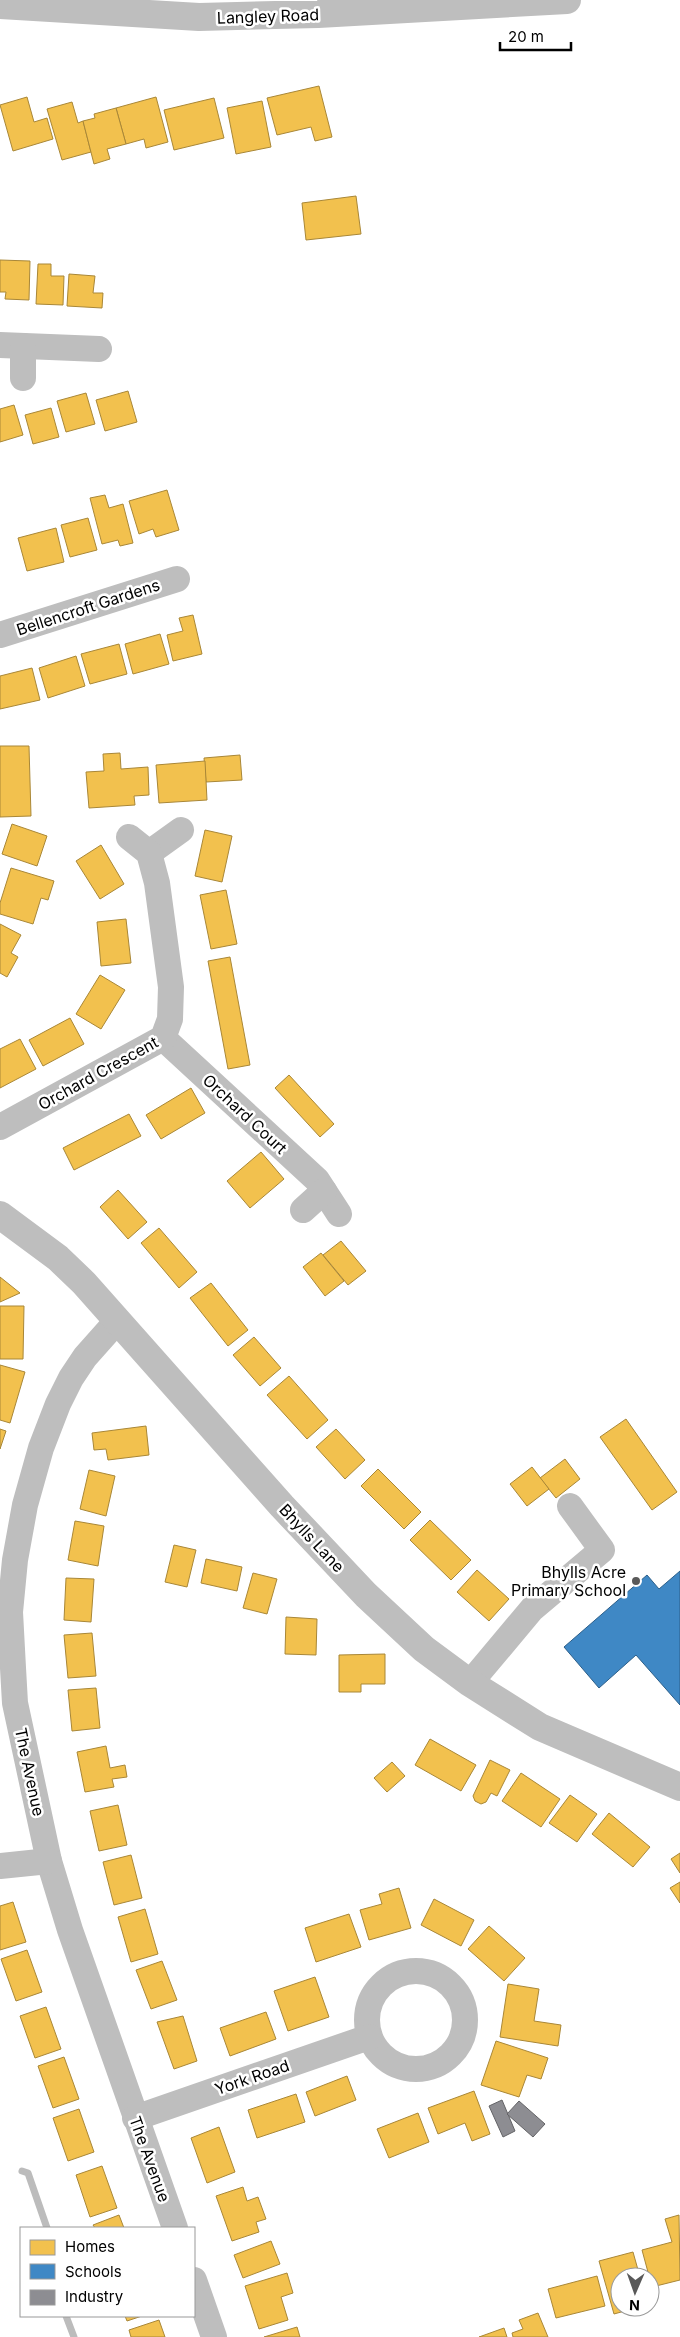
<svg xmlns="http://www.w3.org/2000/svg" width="680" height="2337" font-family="Inter,sans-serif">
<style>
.homes{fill:#f2c14e;stroke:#a98737}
.schools{fill:#3f88c5;stroke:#2c5f8a}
.industry{fill:#8d8d92;stroke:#636366}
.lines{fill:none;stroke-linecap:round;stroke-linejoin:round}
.stream{stroke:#bcbcbc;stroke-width:7}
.minor{stroke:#bebebe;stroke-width:26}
.tertiary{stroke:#bebebe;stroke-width:28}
.poi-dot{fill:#595959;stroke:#fff;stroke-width:2}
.labels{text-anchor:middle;stroke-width:5;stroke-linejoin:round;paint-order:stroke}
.street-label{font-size:16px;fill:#000;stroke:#fff}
.poi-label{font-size:16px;fill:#000;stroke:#fff;text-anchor:end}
</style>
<rect width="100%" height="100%" fill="#fff"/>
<g class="homes">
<polygon points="319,86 332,137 315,141 311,127 277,135 267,98"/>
<polygon points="27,97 34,122 47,118 53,139 13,151 0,105"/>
<polygon points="156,97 168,142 146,148 144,139 126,144 116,108"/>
<polygon points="214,98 224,138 174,150 164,110"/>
<polygon points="262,101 271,147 236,154 227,108"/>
<polygon points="72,102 78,123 83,121 91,152 62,160 47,109"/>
<polygon points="116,108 126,144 107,149 110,159 94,164 83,121 95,118 94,114"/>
<polygon points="356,196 361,234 306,240 302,203"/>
<polygon points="0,260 30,261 29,300 5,299 6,292 0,292"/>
<polygon points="38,264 51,264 51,276 64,276 63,305 36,304"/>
<polygon points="69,274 95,276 93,293 103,293 102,308 67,306"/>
<polygon points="128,391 137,422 105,431 96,400"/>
<polygon points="86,393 95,424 66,432 57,401"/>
<polygon points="14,405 23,435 0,442 0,409"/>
<polygon points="51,408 59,437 33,444 25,415"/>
<polygon points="167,490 179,530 156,537 153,529 139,534 129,501"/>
<polygon points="105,495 109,508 123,504 133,543 120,546 118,540 102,544 90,498"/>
<polygon points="88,518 97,550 70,557 61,525"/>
<polygon points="56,528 64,562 27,571 18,538"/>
<polygon points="193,615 202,654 173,661 167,635 183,631 179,618"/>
<polygon points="160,634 169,664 133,674 125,644"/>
<polygon points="119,644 127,674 90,684 81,654"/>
<polygon points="76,656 85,686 48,698 39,668"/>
<polygon points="32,668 40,700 0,709 0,676"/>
<polygon points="0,746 29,746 31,816 0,817"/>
<polygon points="120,753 121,769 148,767 149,795 134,796 135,805 89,808 86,772 104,771 103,754"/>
<polygon points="240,755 242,780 206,782 204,758"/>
<polygon points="205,761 207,800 159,803 156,765"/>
<polygon points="12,824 47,836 37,866 2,854"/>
<polygon points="205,830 232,836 222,882 195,876"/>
<polygon points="101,845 124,884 100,899 76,861"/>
<polygon points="11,868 54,881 48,900 41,898 33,924 0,914 0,903"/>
<polygon points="226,890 237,944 211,949 200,895"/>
<polygon points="126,919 131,963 101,966 97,922"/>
<polygon points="0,924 21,935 11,953 18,957 7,977 0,973"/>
<polygon points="230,957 250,1065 228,1069 208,961"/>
<polygon points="100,975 125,990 101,1029 76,1014"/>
<polygon points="70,1018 84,1044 43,1066 29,1040"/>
<polygon points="20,1039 36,1069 0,1088 0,1049"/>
<polygon points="289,1075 334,1124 320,1137 275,1088"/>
<polygon points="191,1088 205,1113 161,1139 146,1115"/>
<polygon points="129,1114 141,1136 74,1170 63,1148"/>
<polygon points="261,1152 284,1179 250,1208 227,1181"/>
<polygon points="118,1190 147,1222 128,1239 100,1207"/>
<polygon points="159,1228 197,1272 179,1288 141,1243"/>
<polygon points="341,1241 366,1271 348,1285 323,1255"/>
<polygon points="321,1253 344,1281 325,1296 303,1267"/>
<polygon points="0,1277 20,1293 0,1302"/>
<polygon points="211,1283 248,1330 228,1346 190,1298"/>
<polygon points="0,1306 24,1306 23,1359 0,1359"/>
<polygon points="254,1337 281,1368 260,1386 233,1355"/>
<polygon points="0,1365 25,1372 10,1423 0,1420"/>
<polygon points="289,1376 328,1420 307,1439 267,1395"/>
<polygon points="626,1419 677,1492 652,1510 600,1437"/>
<polygon points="146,1426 149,1455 108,1460 106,1449 94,1450 92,1433"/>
<polygon points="0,1429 6,1431 0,1449"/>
<polygon points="336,1429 365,1460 345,1479 316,1447"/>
<polygon points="565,1459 580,1479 556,1498 540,1478"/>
<polygon points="532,1467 549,1489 527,1506 510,1484"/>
<polygon points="378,1469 421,1512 404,1529 361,1486"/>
<polygon points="89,1470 115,1476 106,1516 80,1509"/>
<polygon points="430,1520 471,1560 451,1580 410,1540"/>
<polygon points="75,1521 104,1526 98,1566 68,1560"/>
<polygon points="174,1545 196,1550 187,1587 165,1582"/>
<polygon points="206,1559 242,1567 237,1591 201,1583"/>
<polygon points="477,1570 509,1599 489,1621 457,1592"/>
<polygon points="253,1573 277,1579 267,1614 243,1608"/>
<polygon points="66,1578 94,1579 91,1622 64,1620"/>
<polygon points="286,1617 317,1619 316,1655 285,1654"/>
<polygon points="92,1633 96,1676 68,1678 64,1635"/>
<polygon points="385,1654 385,1684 361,1684 361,1692 339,1692 339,1655"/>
<polygon points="96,1688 100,1728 72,1731 68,1690"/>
<polygon points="430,1739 476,1765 461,1791 415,1765"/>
<polygon points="106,1746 110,1768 125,1765 127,1777 112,1779 114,1787 85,1792 77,1752"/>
<polygon points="490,1760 510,1770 497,1796 491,1793 486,1802 481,1804 475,1801 473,1796"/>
<polygon points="392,1762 405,1776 387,1792 374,1778"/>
<polygon points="521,1773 560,1799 541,1827 502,1801"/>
<polygon points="570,1795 597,1814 577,1842 549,1823"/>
<polygon points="118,1805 127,1845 99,1851 90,1811"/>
<polygon points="609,1813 650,1847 633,1867 592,1834"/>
<polygon points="680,1853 680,1873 671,1859"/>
<polygon points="131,1855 142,1898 114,1905 103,1862"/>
<polygon points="680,1882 680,1903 670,1888"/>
<polygon points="399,1888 411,1928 369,1940 360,1910 382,1904 379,1894"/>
<polygon points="434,1899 474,1920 461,1946 421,1925"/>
<polygon points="13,1902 26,1942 0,1950 0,1906"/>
<polygon points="145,1909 158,1954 131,1962 118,1917"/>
<polygon points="349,1914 361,1947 316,1962 305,1928"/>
<polygon points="489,1926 525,1958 504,1981 468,1949"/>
<polygon points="27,1950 42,1992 16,2001 1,1959"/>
<polygon points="162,1961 177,2000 151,2009 136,1970"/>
<polygon points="315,1977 329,2017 288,2031 274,1991"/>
<polygon points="508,1984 539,1989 534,2021 561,2025 558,2046 500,2037"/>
<polygon points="46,2007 61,2049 35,2058 20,2016"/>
<polygon points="266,2012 276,2039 230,2056 220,2028"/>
<polygon points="183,2016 197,2061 174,2069 157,2022"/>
<polygon points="496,2041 548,2058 541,2079 527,2075 519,2097 481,2085"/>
<polygon points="64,2057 79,2099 53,2108 38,2066"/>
<polygon points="347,2076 356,2100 315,2116 306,2092"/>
<polygon points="474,2091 490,2134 472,2141 465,2123 438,2134 428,2108"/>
<polygon points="296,2094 305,2122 257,2138 248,2110"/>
<polygon points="79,2109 94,2152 68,2161 53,2118"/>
<polygon points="418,2113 429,2142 389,2158 377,2129"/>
<polygon points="219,2127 235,2172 207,2183 191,2138"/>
<polygon points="102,2166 117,2208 90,2217 76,2175"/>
<polygon points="243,2187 247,2201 258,2197 266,2219 256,2222 259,2232 232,2241 216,2196"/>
<polygon points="119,2215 124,2228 95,2228 93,2225"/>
<polygon points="679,2215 680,2280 652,2287 642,2250 672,2242 665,2219"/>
<polygon points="271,2241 280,2264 243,2278 234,2255"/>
<polygon points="633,2252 640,2277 620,2277 620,2307 639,2307 614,2314 599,2261"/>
<polygon points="287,2273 293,2293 281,2297 288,2320 259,2329 245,2286"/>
<polygon points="597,2276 605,2306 556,2318 548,2289"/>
<polygon points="538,2313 548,2337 513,2337 512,2333 523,2329 519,2320"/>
<polygon points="125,2316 142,2316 127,2321"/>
<polygon points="159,2320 165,2337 131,2337 129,2330"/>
<polygon points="297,2327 300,2337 264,2337"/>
<polygon points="504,2328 507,2337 479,2337"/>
</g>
<polygon class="schools" points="680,1571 680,1705 636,1655 599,1688 564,1647 647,1575 659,1589"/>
<g class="industry">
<polygon points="502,2100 515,2131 503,2137 489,2106"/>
<polygon points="519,2101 545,2124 533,2137 507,2114"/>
</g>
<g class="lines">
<g class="stream">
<polyline points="22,2171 28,2173 47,2228"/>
<polyline points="66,2316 74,2337"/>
</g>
<g class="minor">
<polyline points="0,345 99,349"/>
<polyline points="23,346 23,378"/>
<polyline points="0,635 177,579"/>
<polyline points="149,853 181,830"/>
<polyline points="163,1038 317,1180 339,1214"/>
<polyline points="0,1127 163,1038 170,1019 171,987 157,883 149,853 129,837"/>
<polyline points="303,1210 324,1191"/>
<polyline points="117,1321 85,1357 71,1378 58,1404 41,1448 25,1505 15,1560 10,1612 13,1668 15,1703 49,1861 70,1930 175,2228"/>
<polyline points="470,1683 532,1609 602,1550 570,1506"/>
<polyline points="0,1866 49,1861"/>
<circle cx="416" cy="2020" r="49"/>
<polyline points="135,2118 369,2037"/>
<polyline points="194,2280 214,2337"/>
</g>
<g class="tertiary">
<polyline points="0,5 199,17 318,14 567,0"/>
<polyline points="0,1215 58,1258 84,1283 282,1506 366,1595 424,1649 470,1683 540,1727 680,1787"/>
</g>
</g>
<circle class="poi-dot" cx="636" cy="1581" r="5"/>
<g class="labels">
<g class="street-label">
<text transform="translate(268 16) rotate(-2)" y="6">Langley Road</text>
<text transform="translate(88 607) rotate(-18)" y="6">Bellencroft Gardens</text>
<text transform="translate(98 1073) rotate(-29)" y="6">Orchard Crescent</text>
<text transform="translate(245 1114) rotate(43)" y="6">Orchard Court</text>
<text transform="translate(312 1538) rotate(47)" y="6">Bhylls Lane</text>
<text transform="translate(30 1772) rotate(78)" y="6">The Avenue</text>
<text transform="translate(252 2077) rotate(-19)" y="6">York Road</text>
<text transform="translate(150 2159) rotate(70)" y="6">The Avenue</text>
</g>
<g class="poi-label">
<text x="626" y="1578">Bhylls Acre<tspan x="626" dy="18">Primary School</tspan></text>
</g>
</g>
<rect x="20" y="2227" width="175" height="90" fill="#ffffff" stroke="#999999"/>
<rect x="30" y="2240" width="25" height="15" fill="#f2c14e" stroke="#999999"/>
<text x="65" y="2252" font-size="15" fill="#000000">Homes</text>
<rect x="30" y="2264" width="25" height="15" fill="#3f88c5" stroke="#999999"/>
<text x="65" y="2277" font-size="15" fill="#000000">Schools</text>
<rect x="30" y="2290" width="25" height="15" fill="#8d8d92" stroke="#999999"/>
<text x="65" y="2302" font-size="15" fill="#000000">Industry</text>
<g transform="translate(635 2292) rotate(182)"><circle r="24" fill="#ffffff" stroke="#999999"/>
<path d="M0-4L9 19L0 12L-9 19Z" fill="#595959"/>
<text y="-8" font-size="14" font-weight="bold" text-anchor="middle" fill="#000000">N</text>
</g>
<path d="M500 42v8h71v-8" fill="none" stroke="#000000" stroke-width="2.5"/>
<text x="508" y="42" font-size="15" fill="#000000" stroke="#ffffff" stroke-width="4" paint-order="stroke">20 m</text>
</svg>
